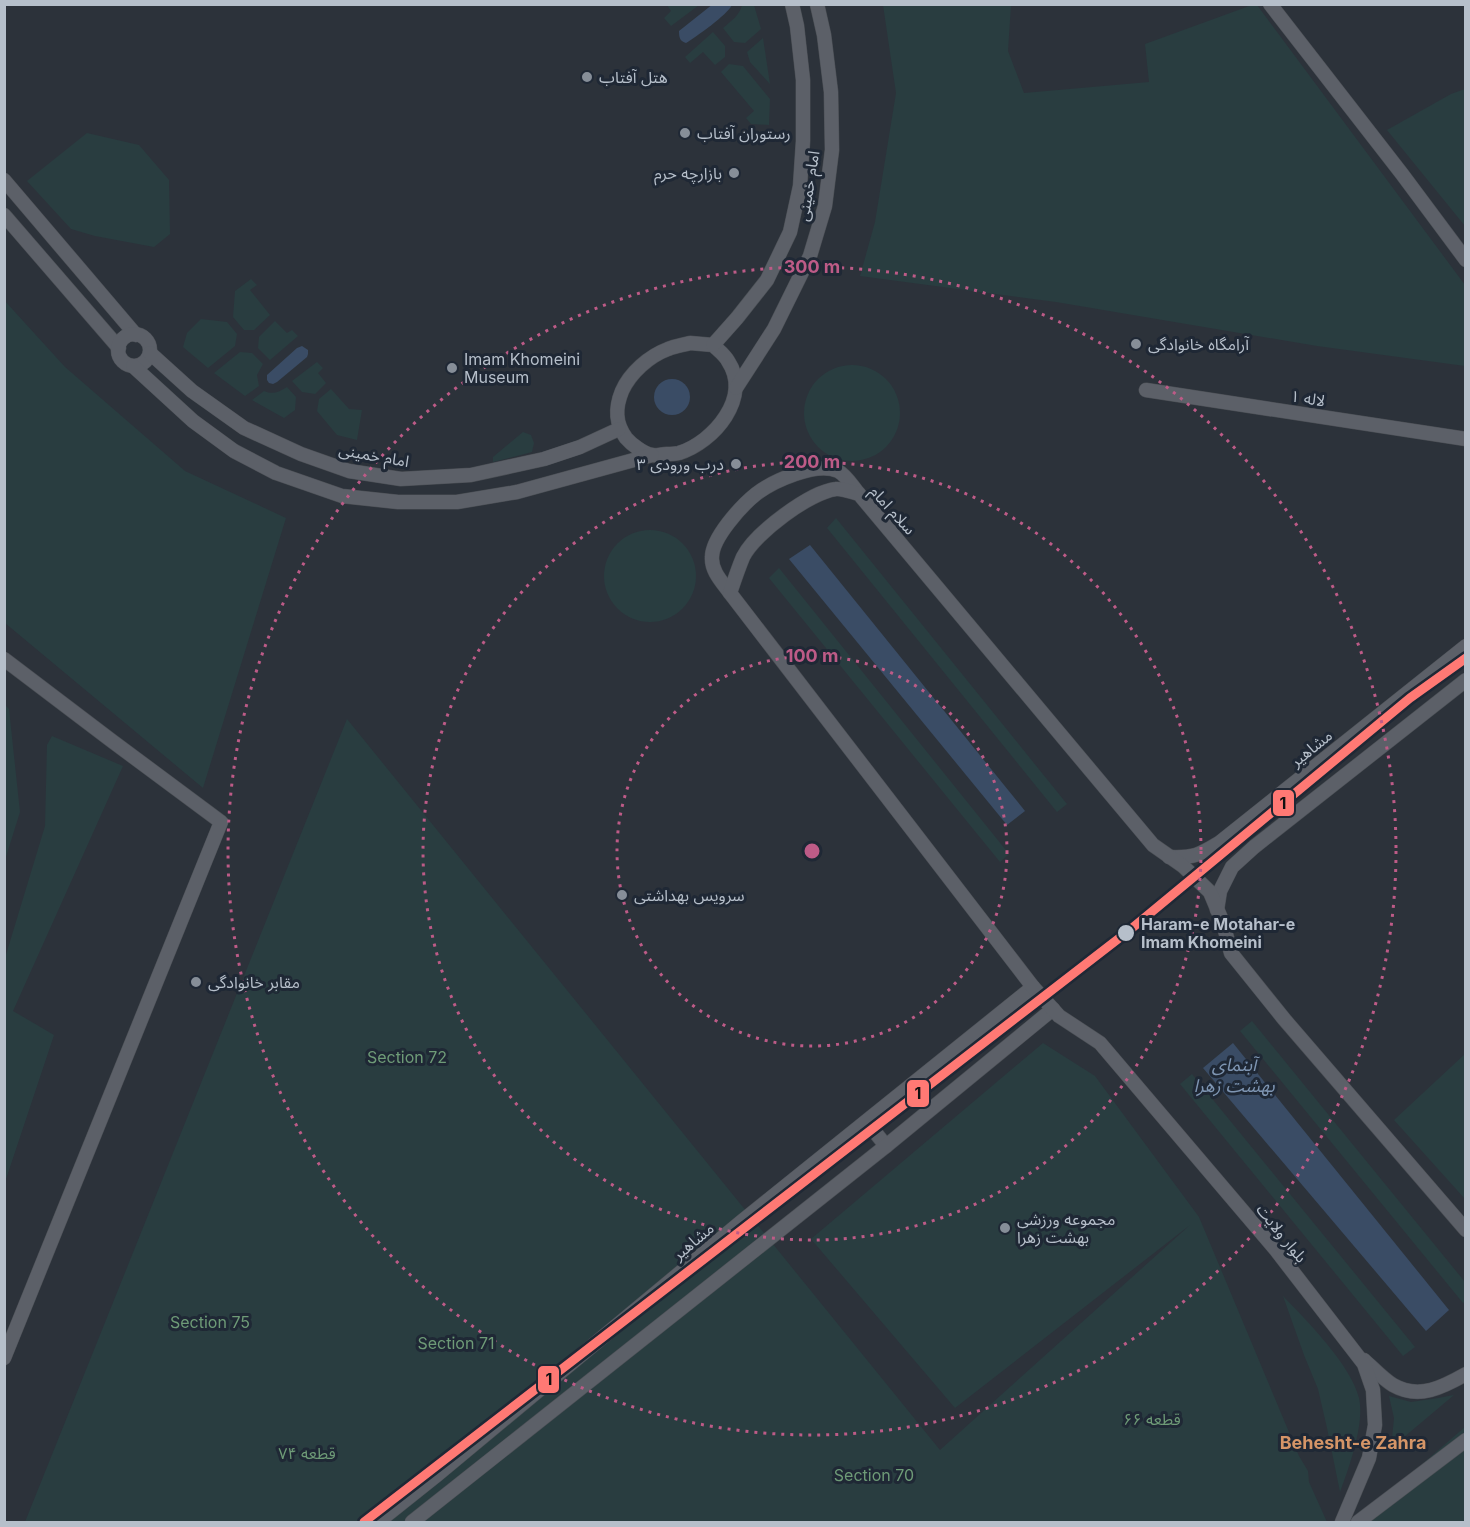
<svg xmlns="http://www.w3.org/2000/svg" width="1470" height="1527" font-family="Inter,'Noto Sans Arabic',sans-serif">
<style>
.green{fill:#293d40}
.water{fill:#3a4c65}
.lines{fill:none;stroke-linecap:round;stroke-linejoin:round}
.minor-casing{stroke:#4a4e54;stroke-width:15}
.minor{stroke:#5c6068;stroke-width:14}
.metro-1-casing{stroke:#1f2835;stroke-width:14}
.metro-1{stroke:#ff7974;stroke-width:9}
.ring{fill:none;stroke:#bd5b87;stroke-width:3;stroke-dasharray:3 6}
.poi-dot{fill:#868e98;stroke:#1f2835;stroke-width:2}
.stop-dot{fill:#b6bfca;stroke:#1f2835;stroke-width:2}
.labels{text-anchor:middle;stroke-width:6;stroke-linejoin:round;paint-order:stroke}
.poi-label{font-size:16px;fill:#b6bfca;stroke:#1f2835;text-anchor:start}
.street-label{font-size:16px;fill:#b6bfca;stroke:#1f2835}
.stop-label{font-size:16px;font-weight:bold;fill:#b6bfca;stroke:#1f2835;text-anchor:start}
.park-label{font-size:16px;fill:#6e9b77;stroke:#1f2835}
.water-label{font-size:18px;font-style:italic;fill:#7e95b2;stroke:#1f2835}
.neighbourhood-label{font-size:18px;font-weight:bold;fill:#d59567;stroke:#1f2835}
.centre{fill:#bd5b87;stroke:#1f2835;stroke-width:3}
.ring-label{font-size:18px;text-anchor:middle;font-weight:bold;fill:#bd5b87;stroke:#1f2835;stroke-width:6;stroke-linejoin:round;paint-order:stroke}
.line-badge{stroke:#1f2835;stroke-width:2}
.pale-badge-label{font-size:16px;text-anchor:middle;font-weight:bold;fill:#111}
</style>
<rect width="100%" height="100%" fill="#2c323a"/>
<g class="green">
<polygon points="667,5 699,5 671,26 664,18 671,11"/>
<path d="M742,5H754L761,29L745,43L734,42L723,28C731,21 740,15 742,5Z"/>
<polygon points="883,5 1011,5 1008,51 1024,93 1149,82 1145,44 1252,5 1257,5 1465,285 1465,366 1317,346 1056,302 860,276 875,222 896,93"/>
<polygon points="713,32 725,46 725,57 715,65 703,52 690,63 685,57"/>
<polygon points="763,38 770,84 750,62 747,52"/>
<polygon points="729,64 743,66 770,99 769,125 751,124 746,118 754,111 721,72"/>
<polygon points="1465,89 1466,89 1465,226 1387,130 1451,94"/>
<polygon points="87,133 139,145 169,180 170,234 154,247 95,236 71,229 27,181"/>
<polygon points="251,279 257,285 250,290 270,315 254,330 244,330 233,317 235,291"/>
<polygon points="4,300 65,367 185,471 286,518 203,788 5,623"/>
<polygon points="201,319 227,322 237,334 235,346 208,368 183,347 187,333"/>
<polygon points="275,321 287,333 292,330 298,336 270,360 258,348 259,337"/>
<polygon points="240,352 252,353 263,364 257,375 259,386 245,396 214,373"/>
<polygon points="317,362 323,368 318,373 326,383 315,394 302,392 292,381"/>
<circle cx="852" cy="413" r="48"/>
<path d="M287,387L296,397L295,410L284,418L252,400L264,391C273,395 279,392 287,387Z"/>
<polygon points="331,389 349,409 362,410 357,440 337,435 317,411 319,399"/>
<polygon points="523,432 531,435 534,443 532,452 493,462 493,457"/>
<polygon points="836,518 1067,804 1057,812 827,528"/>
<circle cx="650" cy="576" r="46"/>
<polygon points="779,568 1009,854 1000,862 769,578"/>
<polygon points="5,705 9,709 20,812 5,860"/>
<polygon points="347,719 940,1450 1190,1225 955,1408 811,1239 1043,1043 1095,1076 1199,1217 1299,1456 1308,1471 1309,1482 1327,1522 25,1522"/>
<polygon points="52,736 123,766 13,1011 54,1035 5,1182 5,958 45,826 47,745"/>
<polygon points="1252,1021 1465,1282 1465,1302 1463,1303 1240,1031"/>
<polygon points="1465,1054 1465,1199 1394,1120"/>
<polygon points="1192,1074 1415,1347 1403,1356 1180,1084"/>
<path d="M1283,1296C1307,1321 1351,1365 1359,1398C1365,1423 1349,1468 1340,1492L1327,1428L1318,1389L1304,1355Z"/>
<polygon points="1454,1395 1391,1448 1394,1418 1389,1396 1411,1402 1438,1398"/>
<polygon points="1465,1427 1465,1522 1355,1522"/>
</g>
<g class="water">
<path d="M713,4L732,5C728,14 696,37 686,43C680,41 679,38 679,31Z"/>
<polygon points="302,346 308,350 308,354 307,357 277,382 273,384 269,383 267,380 267,375 297,348"/>
<circle cx="672" cy="397" r="18"/>
<polygon points="810,545 1025,811 1007,825 789,559"/>
<polygon points="1233,1043 1449,1310 1426,1331 1203,1068"/>
</g>
<g class="lines">
<defs>
<g id="minor">
<polyline points="1270,4 1402,174 1466,260"/>
<polyline points="4,180 136,335"/>
<polyline points="4,215 119,348"/>
<circle cx="134" cy="350" r="16"/>
<path d="M690,343L713,345C718,350 725,355 728,361C752,397 714,442 679,453C675,454 670,454 666,454C662,454 656,456 652,455C644,454 631,444 626,438C615,423 615,408 622,391C630,373 649,356 668,349C675,346 683,345 690,343Z"/>
<polyline points="713,345 737,318 767,280 790,232 800,186 803,141 803,80 797,26 792,4"/>
<polyline points="150,353 192,391 244,428 301,454 349,471 401,479 471,475 544,459 580,447 619,429"/>
<polyline points="133,366 193,421 234,451 276,473 342,496 398,502 457,502 517,492 652,455"/>
<polyline points="736,388 774,329 810,256 825,206 832,150 831,92 824,35 817,4"/>
<polyline points="1146,390 1466,439"/>
<path d="M730,593C722,582 711,571 712,557C712,538 741,506 756,494C773,481 817,461 838,471C846,475 853,487 859,494"/>
<polyline points="4,659 112,741 221,822 4,1358"/>
<path d="M1169,857C1194,858 1199,855 1219,843L1466,646"/>
<polyline points="1217,910 1220,891 1232,867 1254,847 1466,680"/>
<polyline points="867,1122 886,1146"/>
<path d="M1364,1360C1373,1368 1383,1379 1393,1385C1419,1400 1443,1387 1466,1374"/>
<polyline points="378,1522 437,1475 741,1222 1033,987"/>
<polyline points="412,1522 886,1146 1053,1009"/>
<path d="M1342,1522L1369,1458L1375,1425L1373,1390L1364,1364L1276,1250L1100,1043L1059,1016L1033,987L730,593C734,581 738,569 743,557C755,533 810,492 836,489C843,488 853,493 859,494L1153,845L1183,866L1210,892L1223,923L1231,953L1284,1019L1466,1230"/>
<polyline points="1358,1522 1466,1440"/>
</g>
</defs>
<use href="#minor" class="minor-casing"/>
<use href="#minor" class="minor"/>
<defs>
<polyline id="metro-1" points="364,1522 1131,929 1410,698 1466,658"/>
</defs>
<use href="#metro-1" class="metro-1-casing"/>
<use href="#metro-1" class="metro-1"/>
</g>
<g class="ring">
<circle cx="812" cy="851" r="195"/>
<circle cx="812" cy="851" r="389"/>
<circle cx="812" cy="851" r="584"/>
</g>
<g class="poi-dot">
<circle cx="587" cy="77" r="6"/>
<circle cx="685" cy="133" r="6"/>
<circle cx="734" cy="173" r="6"/>
<circle cx="1136" cy="344" r="6"/>
<circle cx="452" cy="368" r="6"/>
<circle cx="736" cy="464" r="6"/>
<circle cx="622" cy="895" r="6"/>
<circle cx="196" cy="982" r="6"/>
<circle cx="1005" cy="1228" r="6"/>
</g>
<circle class="stop-dot" cx="1126" cy="933" r="9"/>
<g class="labels">
<g class="poi-label">
<text x="599" y="83">هتل آفتاب</text>
<text x="697" y="139">رستوران آفتاب</text>
<text x="722" y="179" text-anchor="end">بازارچه حرم</text>
<text x="1148" y="350">آرامگاه خانوادگی</text>
<text x="464" y="365">Imam Khomeini<tspan x="464" dy="18">Museum</tspan></text>
<text x="724" y="470" text-anchor="end">درب ورودی ۳</text>
<text x="634" y="901">سرویس بهداشتی</text>
<text x="208" y="988">مقابر خانوادگی</text>
<text x="1017" y="1225">مجموعه ورزشی<tspan x="1017" dy="18">بهشت زهرا</tspan></text>
</g>
<g class="street-label">
<text transform="translate(808 186) rotate(-81)" y="6">امام خمینی</text>
<text transform="translate(1308 398) rotate(9)" y="6">لاله ۱</text>
<text transform="translate(374 455) rotate(10)" y="6">امام خمینی</text>
<text transform="translate(893 510) rotate(48)" y="6">سلام امام</text>
<text transform="translate(1311 748) rotate(-39)" y="6">مشاهیر</text>
<text transform="translate(1282 1233) rotate(51)" y="6">بلوار ولایت</text>
<text transform="translate(693 1241) rotate(-40)" y="6">مشاهیر</text>
</g>
<g class="stop-label">
<text x="1141" y="930">Haram-e Motahar-e<tspan x="1141" dy="18">Imam Khomeini</tspan></text>
</g>
<g class="park-label">
<text x="407" y="1063">Section 72</text>
<text x="210" y="1328">Section 75</text>
<text x="456" y="1349">Section 71</text>
<text x="1152" y="1425">قطعه ۶۶</text>
<text x="307" y="1459">قطعه ۷۴</text>
<text x="874" y="1481">Section 70</text>
</g>
<g class="water-label">
<text x="1234" y="1071">آبنمای<tspan x="1234" dy="21">بهشت زهرا</tspan></text>
</g>
<g class="neighbourhood-label">
<text x="1353" y="1449">Behesht-e Zahra</text>
</g>
</g>
<circle cx="812" cy="851" r="9" class="centre"/>
<g class="ring-label">
<text x="812" y="273">300 m</text>
<text x="812" y="468">200 m</text>
<text x="812" y="662">100 m</text>
</g>
<g class="line-badge">
<rect x="1272" y="789" width="23" height="28" rx="6" fill="#ff7974"/>
<rect x="906" y="1079" width="24" height="29" rx="6" fill="#ff7974"/>
<rect x="537" y="1365" width="23" height="29" rx="6" fill="#ff7974"/>
</g>
<g class="pale-badge-label">
<text x="1283" y="809">1</text>
<text x="918" y="1099">1</text>
<text x="549" y="1385">1</text>
</g>
<rect width="1470" height="1527" fill="none" stroke="#b6bfca" stroke-width="12"/>
</svg>
